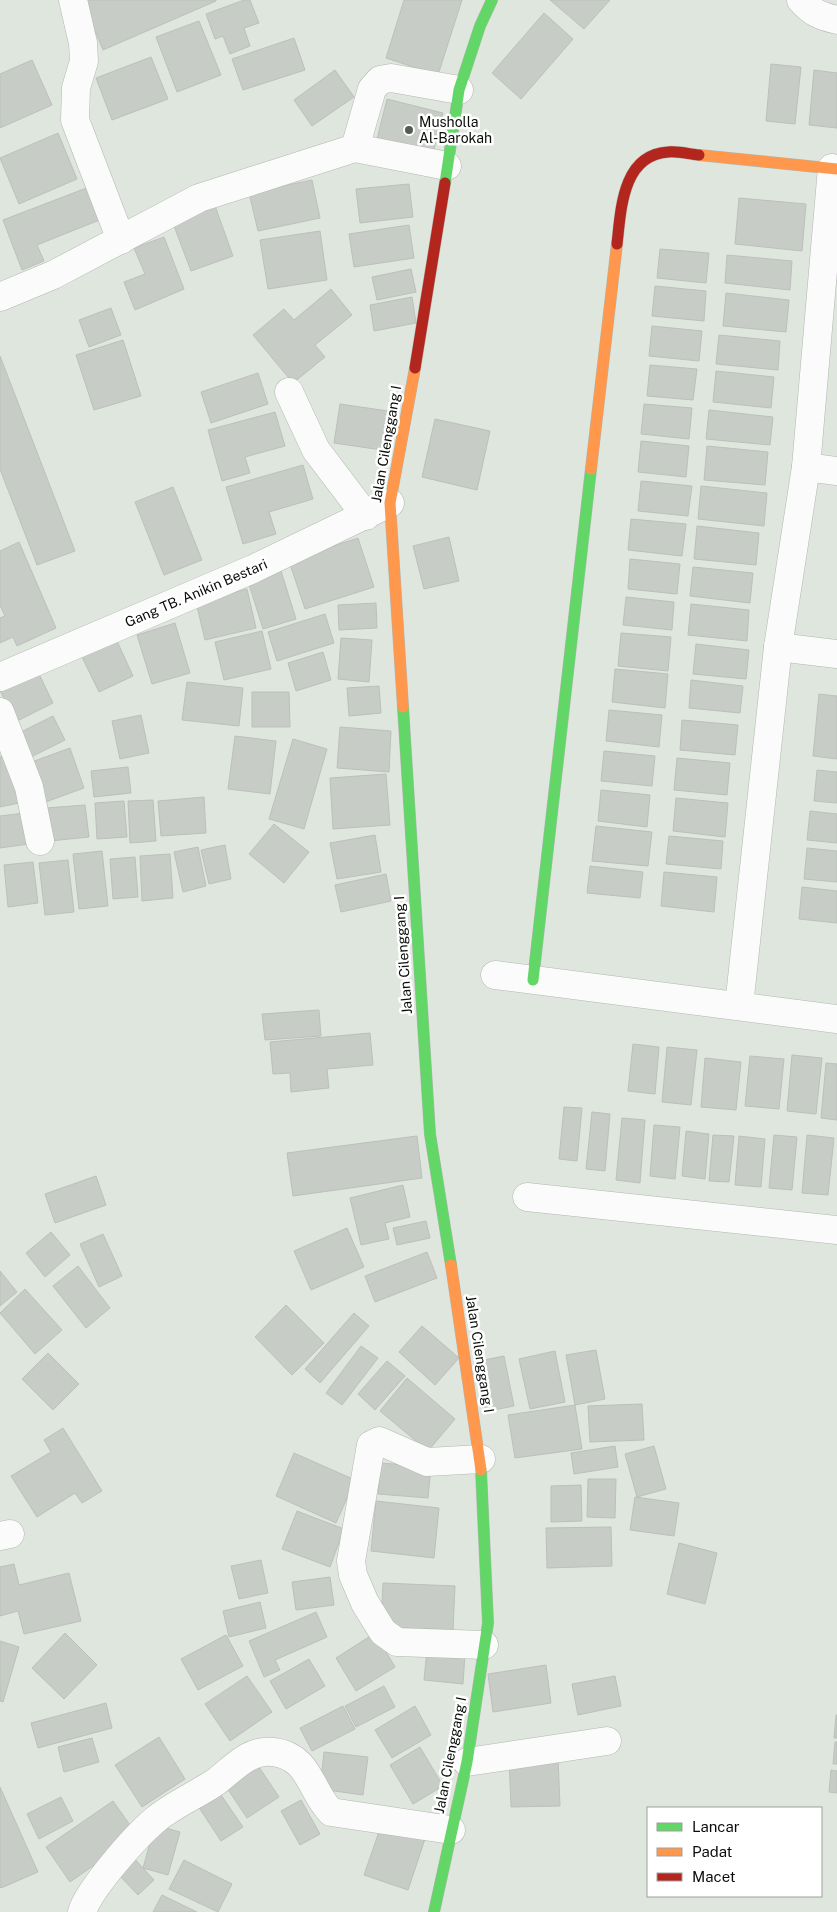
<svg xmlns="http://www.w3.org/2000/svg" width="837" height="1912" font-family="'Public Sans',sans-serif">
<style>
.building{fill:#c7cdc6;stroke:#bbc1ba}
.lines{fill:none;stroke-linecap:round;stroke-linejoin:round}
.street-casing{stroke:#b2b7b1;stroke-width:29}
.fast-casing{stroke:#b2b7b1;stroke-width:12}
.slow-casing{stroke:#b2b7b1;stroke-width:12}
.jam-casing{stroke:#b2b7b1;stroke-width:12}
.street{stroke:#fafbfa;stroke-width:28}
.fast{stroke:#63d668;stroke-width:11}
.slow{stroke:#ff974d;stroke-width:11}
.jam{stroke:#b3261e;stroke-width:11}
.poi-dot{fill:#555a54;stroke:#fff;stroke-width:2}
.labels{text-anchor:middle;stroke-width:5;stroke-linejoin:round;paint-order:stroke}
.poi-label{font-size:14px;fill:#0a0e09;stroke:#fff;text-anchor:start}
.street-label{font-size:14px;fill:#0a0e09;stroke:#fff}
</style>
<rect width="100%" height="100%" fill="#dfe6de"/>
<g class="building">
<polygon points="82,0 216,0 216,1 103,50"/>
<polygon points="244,0 250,0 259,23 244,28 250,46 230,54 223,36 215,39 206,14"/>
<polygon points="404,0 462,0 438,75 386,58"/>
<polygon points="550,0 610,0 584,29"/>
<polygon points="544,13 573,39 521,99 492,73"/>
<polygon points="199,21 221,75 177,92 156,37"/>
<polygon points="294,38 305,70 243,90 232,59"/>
<polygon points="151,57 168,99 112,120 96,78"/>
<polygon points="32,60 52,105 0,128 0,74"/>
<polygon points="771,64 801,67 795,124 766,121"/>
<polygon points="335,70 354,97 312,126 294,100"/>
<polygon points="814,70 837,73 837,128 809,125"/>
<polygon points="387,99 443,113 431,161 375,147"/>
<polygon points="58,133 77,179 19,204 0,158"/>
<polygon points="312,180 320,218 258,231 249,193"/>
<polygon points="409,184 413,217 360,223 356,189"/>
<polygon points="89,187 102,219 37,245 44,261 22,270 3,220"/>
<polygon points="739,198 806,204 802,251 735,244"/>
<polygon points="214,203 233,256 191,271 171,218"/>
<polygon points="409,225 414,258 354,267 349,234"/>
<polygon points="320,231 327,280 268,289 260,240"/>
<polygon points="164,237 184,289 135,310 124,282 145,274 134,248"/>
<polygon points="660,249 709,253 706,283 657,278"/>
<polygon points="727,255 792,261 790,290 725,283"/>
<polygon points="411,269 416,292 377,300 372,277"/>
<polygon points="655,286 706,291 704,321 652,316"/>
<polygon points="331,289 352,315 315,345 325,357 293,383 253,335 284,309 294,320"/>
<polygon points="726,293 789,300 786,332 723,326"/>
<polygon points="412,297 416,323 374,331 370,305"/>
<polygon points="111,308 121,335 89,347 79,320"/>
<polygon points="652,326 702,331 699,361 649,356"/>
<polygon points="719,335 780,341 778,370 716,364"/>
<polygon points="123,340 141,396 94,410 76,355"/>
<polygon points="0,356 75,551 37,565 0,469"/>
<polygon points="650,365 697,369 693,400 647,396"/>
<polygon points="716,371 774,377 771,408 713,402"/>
<polygon points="258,373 268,404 211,423 201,392"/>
<polygon points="340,404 388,411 382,450 334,443"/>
<polygon points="644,404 692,408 689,439 641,434"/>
<polygon points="709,410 773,417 770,445 706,439"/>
<polygon points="275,412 285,446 245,457 250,473 222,481 208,430"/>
<polygon points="435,419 490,431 477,490 422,477"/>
<polygon points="641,441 689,446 686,477 638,472"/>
<polygon points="707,446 768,452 765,485 704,480"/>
<polygon points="303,465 313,499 269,512 276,534 243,544 226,487"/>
<polygon points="641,481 692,486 688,516 638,511"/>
<polygon points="701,486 767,493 764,526 698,519"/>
<polygon points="173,487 202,560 164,575 135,502"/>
<polygon points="631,519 686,524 682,556 628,550"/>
<polygon points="697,526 759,533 756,565 694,559"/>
<polygon points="449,537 459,581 424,589 413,546"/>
<polygon points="358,538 374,587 305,609 289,561"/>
<polygon points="19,542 56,628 17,646 13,637 0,643 0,618 5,616 0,605 0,551"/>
<polygon points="630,559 680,564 677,594 628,589"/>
<polygon points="693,567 753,573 750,603 690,596"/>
<polygon points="281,571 296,619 263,629 248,581"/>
<polygon points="247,589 256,628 205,640 196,602"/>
<polygon points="626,597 674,602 672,630 623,625"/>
<polygon points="376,603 377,628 339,630 338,605"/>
<polygon points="691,604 749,610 747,641 688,635"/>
<polygon points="325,614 334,643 277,661 268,632"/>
<polygon points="175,623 190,673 152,684 137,635"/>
<polygon points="262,631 271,669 224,680 215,642"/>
<polygon points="621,633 671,637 668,671 618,666"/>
<polygon points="341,638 372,640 369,682 338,679"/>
<polygon points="117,641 133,676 99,692 82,657"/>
<polygon points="696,644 749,650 746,679 693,674"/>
<polygon points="323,652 331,680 296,691 288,663"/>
<polygon points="615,669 668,674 665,708 612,702"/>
<polygon points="38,672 53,703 15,722 0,690"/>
<polygon points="691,680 743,686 740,713 689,708"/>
<polygon points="187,682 243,688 239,726 182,720"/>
<polygon points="379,686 381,713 349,716 347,688"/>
<polygon points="252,692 289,692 290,727 252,727"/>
<polygon points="819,694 837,696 837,759 813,756"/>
<polygon points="609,710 662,715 659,747 606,741"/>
<polygon points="141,715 149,753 120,759 112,721"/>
<polygon points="53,716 65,740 27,759 15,735"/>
<polygon points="682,720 738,725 735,755 680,750"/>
<polygon points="340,727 391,731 389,772 337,768"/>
<polygon points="235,736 276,741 270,794 228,789"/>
<polygon points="293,739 327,749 304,829 269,819"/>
<polygon points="70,748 84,788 43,803 29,763"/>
<polygon points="604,751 655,756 652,786 601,781"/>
<polygon points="13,754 24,802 0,807 0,757"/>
<polygon points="677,758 730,763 727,795 674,790"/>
<polygon points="128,767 131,793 94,797 91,771"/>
<polygon points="817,770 837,772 837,803 814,801"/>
<polygon points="386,774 390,825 333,829 330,778"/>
<polygon points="601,790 650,795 647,827 598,821"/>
<polygon points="204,797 206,833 161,836 158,801"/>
<polygon points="676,798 728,803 725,837 673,831"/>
<polygon points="153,800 156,841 130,843 128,801"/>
<polygon points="124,801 127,837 97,839 95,803"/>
<polygon points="85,805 89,837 50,841 46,808"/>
<polygon points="810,811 837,814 837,843 807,840"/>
<polygon points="24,813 29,844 0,848 0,816"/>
<polygon points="274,824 309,852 284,883 249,854"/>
<polygon points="596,826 652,832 648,866 592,861"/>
<polygon points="375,835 381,872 337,879 330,843"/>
<polygon points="669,836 723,841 721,869 666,864"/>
<polygon points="225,845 231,879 209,884 201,850"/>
<polygon points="198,847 206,886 183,892 174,852"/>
<polygon points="807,848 837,851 837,882 804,879"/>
<polygon points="102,851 108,906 79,909 73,854"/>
<polygon points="170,854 173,898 142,901 140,856"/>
<polygon points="135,857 138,897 113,899 110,859"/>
<polygon points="68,860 74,912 45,915 39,863"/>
<polygon points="33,862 38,903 8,907 4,865"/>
<polygon points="590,866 643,872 640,898 587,893"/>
<polygon points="664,872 717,877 714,912 661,906"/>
<polygon points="386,874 391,901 341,912 335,885"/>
<polygon points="802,887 837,891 837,923 799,919"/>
<polygon points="319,1010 321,1036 265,1040 262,1014"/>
<polygon points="370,1033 373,1065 327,1069 329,1088 291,1092 290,1073 273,1074 270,1042"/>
<polygon points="633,1044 659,1047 655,1094 628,1091"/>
<polygon points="667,1047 697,1050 691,1105 662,1102"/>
<polygon points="792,1055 822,1058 816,1114 787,1111"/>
<polygon points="750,1056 784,1059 779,1109 745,1106"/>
<polygon points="705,1058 741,1062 736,1110 701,1107"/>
<polygon points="826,1063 837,1064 837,1120 821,1118"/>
<polygon points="564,1107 582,1108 577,1161 559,1159"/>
<polygon points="592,1112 610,1114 605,1171 586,1169"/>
<polygon points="622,1118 645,1120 640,1183 616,1180"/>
<polygon points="654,1125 680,1127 675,1179 650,1176"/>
<polygon points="686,1131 709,1134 705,1179 682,1176"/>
<polygon points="713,1135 734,1136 729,1182 709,1181"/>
<polygon points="774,1135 797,1137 792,1190 769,1188"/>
<polygon points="807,1135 834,1138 828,1195 802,1193"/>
<polygon points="417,1136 422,1178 293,1196 287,1153"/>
<polygon points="739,1136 765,1139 761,1187 735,1185"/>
<polygon points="96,1176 106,1205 55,1223 45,1194"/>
<polygon points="403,1185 410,1217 385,1223 389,1239 361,1245 350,1198"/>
<polygon points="426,1221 430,1238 397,1245 393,1228"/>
<polygon points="347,1228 364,1267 311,1290 294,1251"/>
<polygon points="51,1232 70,1255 45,1277 26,1253"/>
<polygon points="103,1234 122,1276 99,1287 80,1244"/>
<polygon points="427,1252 437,1278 375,1302 365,1276"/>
<polygon points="78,1266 110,1308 86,1328 53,1286"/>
<polygon points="0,1271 17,1292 0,1306"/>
<polygon points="25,1289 62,1330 35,1354 0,1313"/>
<polygon points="286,1305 324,1343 292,1375 255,1337"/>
<polygon points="354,1313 369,1326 320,1383 305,1369"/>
<polygon points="422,1326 459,1358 435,1385 399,1352"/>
<polygon points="361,1346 378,1358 342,1405 326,1393"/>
<polygon points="596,1350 605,1399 575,1405 566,1355"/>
<polygon points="555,1351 565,1402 530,1409 519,1359"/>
<polygon points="48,1353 79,1384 53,1410 22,1379"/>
<polygon points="504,1356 514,1406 484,1412 474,1362"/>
<polygon points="387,1361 405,1376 375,1410 358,1394"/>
<polygon points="407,1378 455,1419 428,1451 380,1411"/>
<polygon points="642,1404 644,1440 590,1442 588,1406"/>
<polygon points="575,1405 582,1449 515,1458 508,1415"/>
<polygon points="63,1428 102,1491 82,1503 75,1493 37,1517 11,1476 51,1452 44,1440"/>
<polygon points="615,1446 618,1467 574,1474 571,1453"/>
<polygon points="654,1446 666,1489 637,1497 625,1454"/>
<polygon points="294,1453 355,1480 336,1523 276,1496"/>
<polygon points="381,1463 431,1467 428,1498 378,1494"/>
<polygon points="588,1479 616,1479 615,1518 587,1517"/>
<polygon points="581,1485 582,1521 551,1522 551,1486"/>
<polygon points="635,1497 679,1503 674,1536 630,1530"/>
<polygon points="376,1501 439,1508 434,1558 371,1551"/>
<polygon points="297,1511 344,1529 330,1567 282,1549"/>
<polygon points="611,1527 612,1566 547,1568 546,1528"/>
<polygon points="679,1543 717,1553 705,1604 667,1594"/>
<polygon points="261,1560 268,1593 239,1599 231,1566"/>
<polygon points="14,1564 19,1585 69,1573 81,1621 24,1634 18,1611 0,1616 0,1567"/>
<polygon points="330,1577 334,1605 296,1610 292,1582"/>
<polygon points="383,1583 455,1586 453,1630 381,1627"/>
<polygon points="260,1602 266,1628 229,1637 223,1611"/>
<polygon points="316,1612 327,1637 275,1660 280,1670 264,1677 249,1641"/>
<polygon points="65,1633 97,1665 64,1699 32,1668"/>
<polygon points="375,1633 395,1667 356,1691 336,1658"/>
<polygon points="226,1635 243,1666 198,1690 181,1659"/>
<polygon points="0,1641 19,1647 3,1702 0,1701"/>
<polygon points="427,1650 465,1654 463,1684 424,1680"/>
<polygon points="309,1659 325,1686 286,1709 270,1681"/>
<polygon points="546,1665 551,1703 493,1712 488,1674"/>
<polygon points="247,1676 272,1712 230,1741 205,1704"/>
<polygon points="615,1676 621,1706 578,1715 572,1684"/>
<polygon points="384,1686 395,1707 356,1727 345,1706"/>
<polygon points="106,1703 112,1728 38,1748 31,1723"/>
<polygon points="343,1706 355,1729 312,1751 300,1728"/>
<polygon points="415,1706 431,1735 392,1758 375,1730"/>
<polygon points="836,1715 837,1715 837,1738 834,1738"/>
<polygon points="159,1737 185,1779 142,1807 115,1765"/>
<polygon points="92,1738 99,1762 64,1772 58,1747"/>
<polygon points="835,1742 837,1742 837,1764 833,1764"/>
<polygon points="420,1747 443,1786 413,1804 390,1765"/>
<polygon points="324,1752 368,1757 363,1795 320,1789"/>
<polygon points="558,1756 560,1806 511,1807 509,1757"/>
<polygon points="259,1767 279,1797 247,1818 227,1788"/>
<polygon points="831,1770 837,1771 837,1793 829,1792"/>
<polygon points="0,1787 38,1872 1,1888 0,1887"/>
<polygon points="219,1792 243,1827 221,1841 198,1806"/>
<polygon points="61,1797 73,1821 39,1839 27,1814"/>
<polygon points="301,1800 320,1834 300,1845 281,1811"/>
<polygon points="113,1801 137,1835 70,1882 46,1847"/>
<polygon points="382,1823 425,1839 408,1890 364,1875"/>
<polygon points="155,1825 180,1832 168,1875 143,1868"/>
<polygon points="132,1856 154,1880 138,1895 116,1872"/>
<polygon points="184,1860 232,1884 218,1912 169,1889"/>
<polygon points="162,1895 197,1912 153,1912"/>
</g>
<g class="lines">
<defs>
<g id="street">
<polyline points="73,0 83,43 84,61 76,88 75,120 121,240"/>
<path d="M801,0C812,13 821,16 837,20"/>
<polyline points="355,148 372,89 380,80 391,78 459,90"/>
<polyline points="0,297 53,275 199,198 355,148 447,166"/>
<polyline points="289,392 316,450 366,516"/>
<polyline points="806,467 837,471"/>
<polyline points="778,647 837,654"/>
<polyline points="0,677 253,569 390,503"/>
<polyline points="0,712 29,787 40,841"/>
<polyline points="495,975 837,1019"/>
<polyline points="739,1006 778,647 806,467 832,168"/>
<polyline points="527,1197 837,1230"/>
<polyline points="481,1459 427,1462 384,1443 379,1441 371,1445 351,1561 353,1575 365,1603 383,1632 397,1642 484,1645"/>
<polyline points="0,1536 10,1534"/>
<polyline points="467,1762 607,1741"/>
<path d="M82,1912C89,1889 136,1836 155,1820C174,1804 197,1795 217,1781C234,1768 249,1749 273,1752C310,1756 310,1791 331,1812L451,1830"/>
</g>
<g id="fast">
<polyline points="445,183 459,90 480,26 492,0"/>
<polyline points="403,707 430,1134 451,1265"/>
<polyline points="533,980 591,469"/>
<polyline points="434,1912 467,1762 488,1623 481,1470"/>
</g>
<g id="slow">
<polyline points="699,155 837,169"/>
<polyline points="591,469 617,244"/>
<polyline points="403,707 390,503 415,368"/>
<polyline points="451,1265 481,1470"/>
</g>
<g id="jam">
<path d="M617,244C621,210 622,155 668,152C678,151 689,154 699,155"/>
<polyline points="415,368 445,183"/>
</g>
</defs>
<use href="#street" class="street-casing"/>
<use href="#fast" class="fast-casing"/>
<use href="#slow" class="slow-casing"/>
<use href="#jam" class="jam-casing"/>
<use href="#street" class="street"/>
<use href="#fast" class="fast"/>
<use href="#slow" class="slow"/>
<use href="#jam" class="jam"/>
</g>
<circle class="poi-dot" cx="409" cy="130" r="5"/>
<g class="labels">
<g class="poi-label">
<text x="419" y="127">Musholla<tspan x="419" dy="16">Al-Barokah</tspan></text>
</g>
<g class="street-label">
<text transform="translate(386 444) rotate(-80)" y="5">Jalan Cilenggang I</text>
<text transform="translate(196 593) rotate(-23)" y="5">Gang TB. Anikin Bestari</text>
<text transform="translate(403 955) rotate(-94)" y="5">Jalan Cilenggang I</text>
<text transform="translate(480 1354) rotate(81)" y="5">Jalan Cilenggang I</text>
<text transform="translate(450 1755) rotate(-79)" y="5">Jalan Cilenggang I</text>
</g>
</g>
<rect x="647" y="1807" width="175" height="90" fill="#ffffff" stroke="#9d9f9d"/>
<rect x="657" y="1823" width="25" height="8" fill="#63d668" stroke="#9d9f9d"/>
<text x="692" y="1832" font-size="15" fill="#0a0e09">Lancar</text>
<rect x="657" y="1848" width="25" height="8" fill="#ff974d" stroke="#9d9f9d"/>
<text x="692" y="1857" font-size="15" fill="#0a0e09">Padat</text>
<rect x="657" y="1873" width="25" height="8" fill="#b3261e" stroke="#9d9f9d"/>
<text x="692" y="1882" font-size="15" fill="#0a0e09">Macet</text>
</svg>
